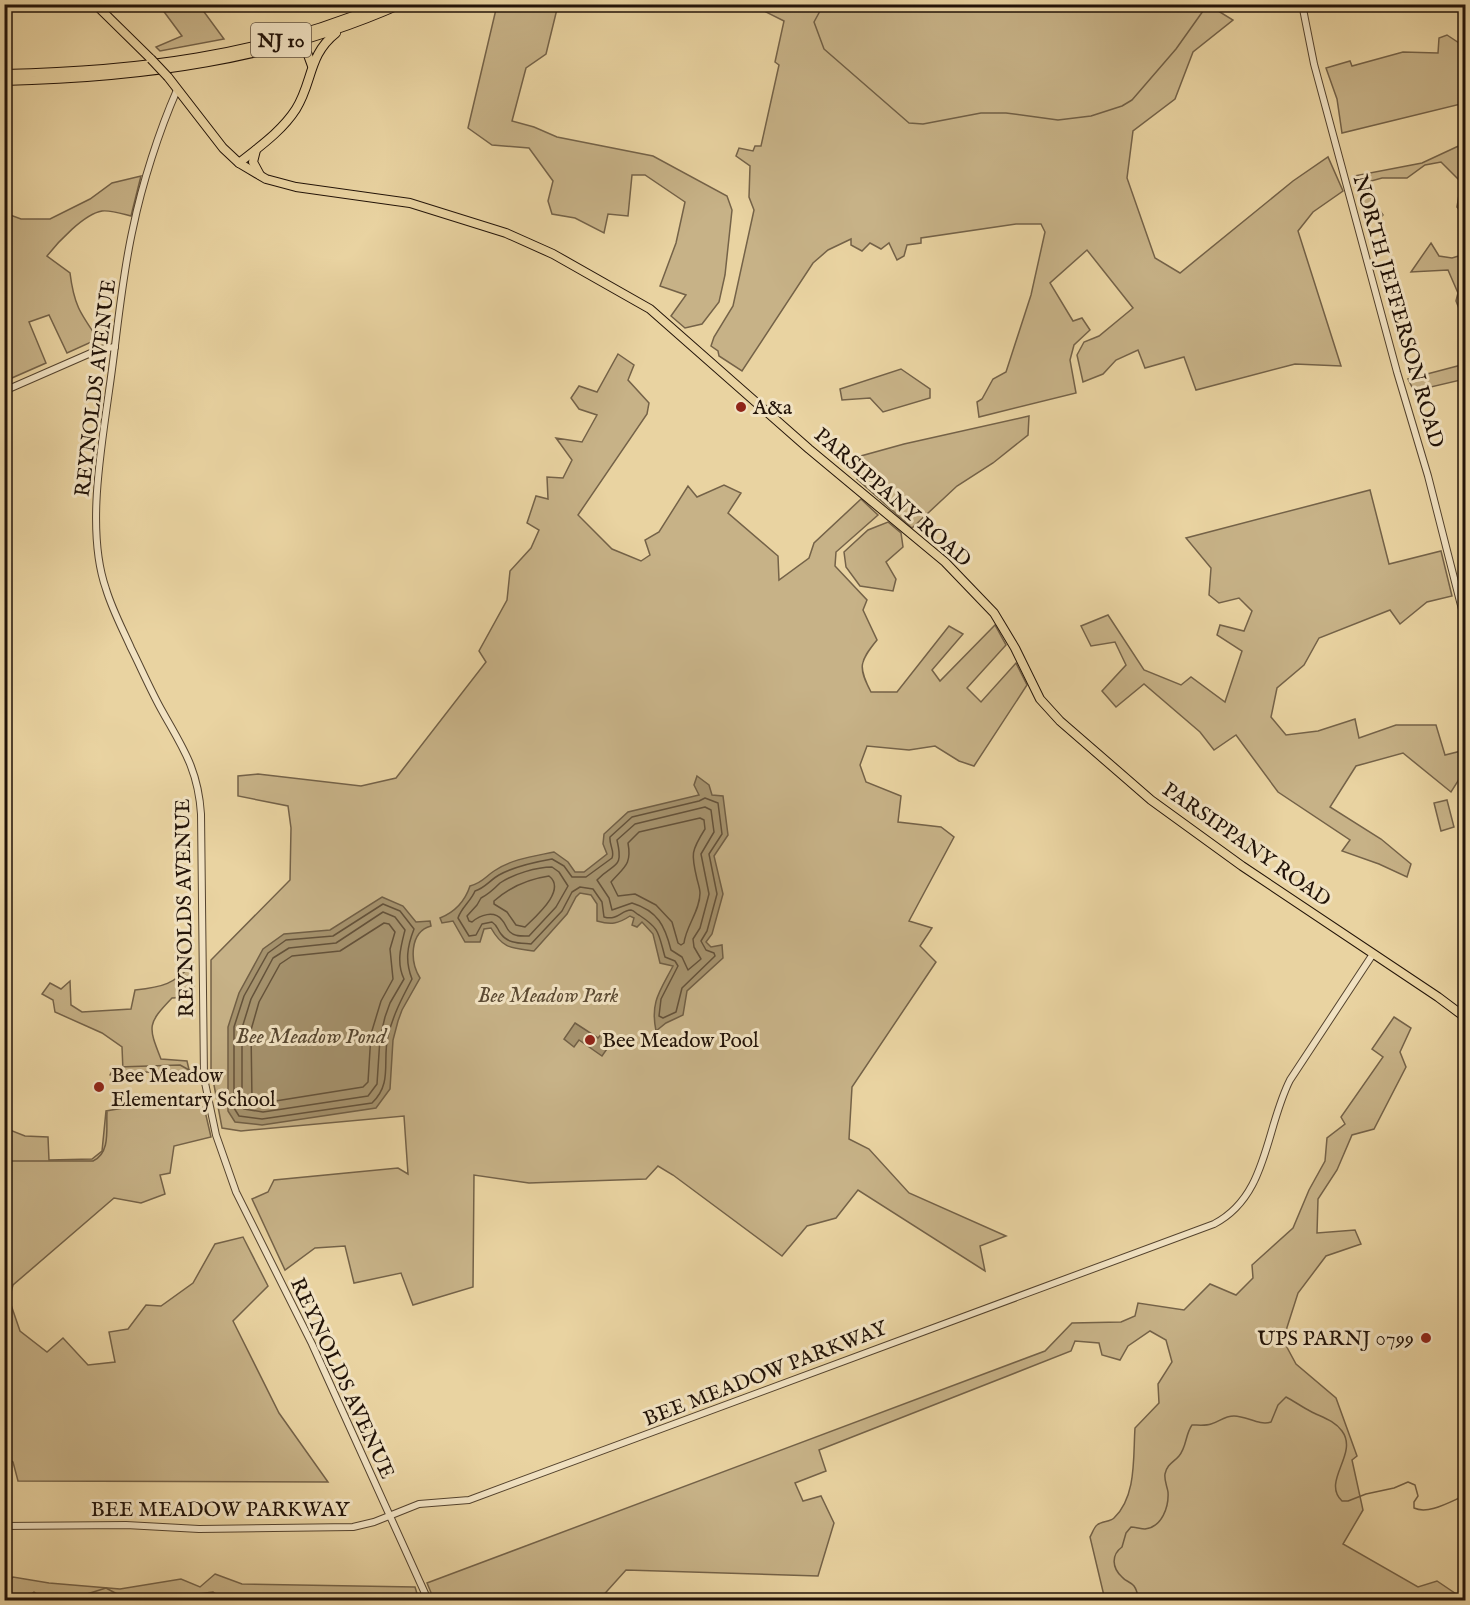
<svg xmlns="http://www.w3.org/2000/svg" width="1470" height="1605" font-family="'IM FELL English',serif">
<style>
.green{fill:#c7b287;stroke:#746248;stroke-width:1.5}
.water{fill:#a5926d;stroke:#715f45;stroke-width:1.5}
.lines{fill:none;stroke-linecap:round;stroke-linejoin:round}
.shore{stroke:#64523a;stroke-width:1.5}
.stream{stroke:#715f45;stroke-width:1.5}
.minor-casing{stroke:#54432e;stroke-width:8}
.major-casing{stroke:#221308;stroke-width:10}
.minor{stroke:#f1e2c2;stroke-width:6}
.major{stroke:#e9d3a1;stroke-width:8}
.major-bridge-casing{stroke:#221308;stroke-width:10;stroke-linecap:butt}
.major-bridge{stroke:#e9d3a1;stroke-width:8}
.poi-dot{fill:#8f2418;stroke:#f1e2c2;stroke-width:2}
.labels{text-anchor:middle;stroke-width:6;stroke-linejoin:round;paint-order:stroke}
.shield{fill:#f1e2c2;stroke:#605140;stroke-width:1.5}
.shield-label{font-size:20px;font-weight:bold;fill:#221308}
.street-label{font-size:21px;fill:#221308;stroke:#f1e2c2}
.poi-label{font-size:21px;fill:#221308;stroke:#f1e2c2;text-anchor:start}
.park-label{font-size:21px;font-style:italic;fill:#5c4b34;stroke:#f1e2c2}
.water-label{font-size:22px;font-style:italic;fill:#564630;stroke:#f1e2c2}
</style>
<rect width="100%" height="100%" fill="#e9d3a1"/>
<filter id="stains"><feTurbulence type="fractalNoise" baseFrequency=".00333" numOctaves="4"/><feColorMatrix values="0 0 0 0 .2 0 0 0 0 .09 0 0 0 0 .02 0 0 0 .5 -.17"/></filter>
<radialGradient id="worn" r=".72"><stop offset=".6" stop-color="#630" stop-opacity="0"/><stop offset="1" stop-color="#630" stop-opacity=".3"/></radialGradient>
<g class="green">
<polygon points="159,5 199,5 224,39 160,51 156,47 182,36"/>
<polygon points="497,5 558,5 546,54 526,68 512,121 534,127 557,137 653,156 727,196 732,210 725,275 719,302 702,324 685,328 671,316 686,295 660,286 676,243 685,202 645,175 632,175 628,216 608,214 604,233 575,218 552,214 548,201 553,181 529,148 492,145 468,128"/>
<polygon points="862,5 880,8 886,4 1219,5 1215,9 1233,20 1193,52 1175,99 1133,131 1127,178 1155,258 1180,273 1293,181 1328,157 1343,191 1313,212 1298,231 1341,366 1295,364 1196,390 1184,357 1145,368 1138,350 1116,360 1103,374 1083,382 1077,355 1084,342 1099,336 1133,308 1087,250 1050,283 1073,321 1082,318 1090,330 1074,345 1070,360 1076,393 979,417 977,402 982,399 993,379 1006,372 1031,295 1045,232 1041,224 1016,224 921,238 921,243 907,245 904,256 897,260 889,243 881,249 870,243 862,251 851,245 851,239 828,250 813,263 742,371 719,356 718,351 711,346 714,337 733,306 754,210 749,197 750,166 736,156 739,148 753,151 755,146 761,146 779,65 775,62 784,21 752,5"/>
<polygon points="1447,35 1465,47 1465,103 1342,133 1337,99 1326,68 1350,61 1352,66 1403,52 1438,53 1439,38"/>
<polygon points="1465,143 1465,217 1457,207 1461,182 1441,162 1425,165 1407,178 1382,178 1371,181 1371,198 1383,215 1376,223 1364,209 1354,176 1422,163"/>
<path d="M141,176L131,216C123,214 111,210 102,211C84,214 58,242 47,256L70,273C74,305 80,313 98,339L67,353L49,315L29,322L46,363L5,381V213L21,219H50L90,199L112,183Z"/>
<polygon points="1431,243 1439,256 1452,258 1465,254 1465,309 1460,311 1456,301 1458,293 1448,270 1411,272"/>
<path d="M618,354L634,365L628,380L649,403L647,414L578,515L612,549L641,561L650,555L645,540L659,532L688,486L697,497L724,485L741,493L728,513L778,556L779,580L809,558L814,543L861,499L878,515L836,552L835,566L867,600L863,610L877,640C859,662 858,667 871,692H897L949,626L963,634L932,670L940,681L995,625L1006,645L967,688L981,702L1016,663L1027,685L974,766L959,761L935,746L909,750L867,746L860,765L866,782L901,796L898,822L941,827L954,837L909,921L932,928L920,946L936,962L852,1087L849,1139L869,1149L909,1193L1006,1236L980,1246L985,1271L858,1190L836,1218L807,1226L782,1256L673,1175L658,1166L646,1179L529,1183L474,1175L473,1287L413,1305L401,1273L354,1283L345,1246L315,1248L285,1270L252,1199L268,1192L274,1180L398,1168L408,1174L404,1116L241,1131L222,1128L211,1069V960L290,880L291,828L288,806L238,796V776L258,774L361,786L396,778L486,662L479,651L507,600L510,571L531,548L539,530L527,523L536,496L548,499L547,477L563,478L572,460L556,438L582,442L597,415L579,409L571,398L579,386L597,392Z"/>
<polygon points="1465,364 1465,379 1414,391 1408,379"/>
<polygon points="901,369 930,389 930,398 883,412 870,398 842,400 840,389"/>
<polygon points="1029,416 1028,435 993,463 957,486 912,528 857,479 861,471 850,459 904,444"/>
<polygon points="1370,490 1389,564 1441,551 1452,596 1427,602 1400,624 1390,610 1319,638 1304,665 1277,688 1271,717 1286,735 1318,731 1355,719 1359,738 1396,725 1436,725 1445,755 1465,750 1465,770 1451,792 1403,753 1356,766 1330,807 1381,839 1411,864 1407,877 1379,864 1342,851 1350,840 1278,792 1236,735 1214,750 1200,732 1144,684 1116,707 1102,691 1126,665 1115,642 1091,646 1081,626 1108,615 1144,670 1181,685 1191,677 1225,702 1242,651 1217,635 1220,625 1244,631 1252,611 1239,598 1219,603 1209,595 1211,568 1186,538"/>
<polygon points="888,522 901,533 903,547 886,562 896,579 893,591 860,586 846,567 844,552 868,530"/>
<polygon points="1447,800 1454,827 1441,831 1434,803"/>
<path d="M193,964L194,997L172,998C147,1024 148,1026 161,1059L187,1061L190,1074L123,1071L122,1047L102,1033L55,1012L53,1000L42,994L50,983L61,989L70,981L71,1005L82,1012L131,1009L135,990C164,987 173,984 193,964Z"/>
<path d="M1394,1017L1411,1028L1400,1052L1406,1067L1374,1129L1352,1135L1337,1170L1318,1199L1317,1233L1355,1230L1361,1244L1326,1256L1298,1293L1283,1340L1296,1364L1336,1398L1357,1456L1352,1460L1363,1510L1343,1544L1418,1587L1437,1581L1465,1600H1293L1260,1598L1250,1600H1105L1090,1537C1092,1534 1094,1527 1097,1525C1102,1521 1110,1522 1114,1518C1137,1496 1133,1456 1135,1428L1159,1403L1158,1384L1172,1362L1166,1340L1150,1331L1128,1346L1120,1360L1102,1355L1099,1343L1075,1341L1071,1351L819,1450L826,1471L795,1483L803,1501L821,1496L834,1523L818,1576L626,1570L599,1600H434L427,1583L1045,1351L1072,1323L1121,1322L1135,1316L1138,1303L1184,1310L1210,1284L1236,1295L1253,1278L1252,1265L1293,1228L1309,1190L1325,1161L1327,1138L1345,1124L1341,1117L1383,1057L1372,1049Z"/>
<polygon points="196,1099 205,1111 211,1137 174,1146 170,1173 160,1175 165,1194 141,1203 114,1198 13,1285 9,1299 20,1331 47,1352 63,1338 88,1365 115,1362 109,1332 128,1329 146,1305 161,1306 193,1283 215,1244 243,1237 268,1286 233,1321 279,1413 328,1482 18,1481 13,1462 4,1456 5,1128 25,1136 48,1137 49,1160 92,1159 102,1151 106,1111 164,1101"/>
<polygon points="215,1574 242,1584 415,1587 419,1600 225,1600 213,1592 149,1600 5,1600 5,1585 13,1577 49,1583 120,1589 181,1579 200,1587"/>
</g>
<g class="water">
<path d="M697,776L709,785L712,795L723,796L728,835L714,856L723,894L712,934L706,942L711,947L722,945L723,958L687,991L683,1015L666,1023L656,1031C650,1002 660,991 673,966L660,963L653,934L642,922L637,927L632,925L634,918L630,916C618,924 611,925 597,921V904L591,895L580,893L576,897L567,914L534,951C511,948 503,949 491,928L484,929L480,942H465L453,921L442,923L440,918C455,912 465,901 470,886C482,883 485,877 494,871C511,859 535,856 554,852L568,862L575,872H584L607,854L603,844L604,834L628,812L699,795L694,785Z"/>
<path d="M382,897L403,906L416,922L430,921L431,926C409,932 410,962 420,978L402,1010L398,1021L393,1040L390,1089L376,1108L262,1125L235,1122L228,1111V1027L239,993L263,949L284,934L330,930Z"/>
<polygon points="575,1023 598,1038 604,1031 614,1039 602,1056 579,1040 574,1047 564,1039"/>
</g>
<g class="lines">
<g class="shore">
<path d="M705,798L718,803L722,834L709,854L717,894L707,931L701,941L706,950L714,953L715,956L682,988L676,1012L663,1018L659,1016L661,999L678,966L675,961L665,957C658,932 660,929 639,915C635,913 635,911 631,910C621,910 618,921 604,917L602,902L593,889L580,887L572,892L562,911L531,944C521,943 508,944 501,934C497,929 498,926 492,922L482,924L476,935L469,936L458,918C461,908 471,901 475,891C485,888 490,880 499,875C515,866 535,862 552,859L564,866L572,877H586L612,858C615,851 609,845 610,837L632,817L699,801Z"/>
<path d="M705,807L711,810L714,832L701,854L709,894L700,928L693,939L694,947L701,959L688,970L682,957L671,950C665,926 658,911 632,903L612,910L609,898L597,880C614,862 624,870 617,840L635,824Z"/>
<path d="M700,818L704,820L705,829C691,851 691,854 697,879C698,883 700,889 700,893C700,911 686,926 684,943L681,945L678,943L672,922L656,905L635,894L618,896L611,882C624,867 632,865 628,843L639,832Z"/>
<path d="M552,867L559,872L568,886L556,907L529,936C523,936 515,937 510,932C506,929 506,924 502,920C494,910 480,915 472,922L469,921L467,916L477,905L481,898C489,894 494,889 500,883C513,874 537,867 552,867Z"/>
<path d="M549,876C567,890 536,916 525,927L516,925L507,912L494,904V901C510,887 528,879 549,876Z"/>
<path d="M383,904L400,911L414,929C407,947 405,961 412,979C402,998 393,1015 388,1036C382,1061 393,1083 372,1103L262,1119L239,1116L234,1108V1027L244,996L268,953L286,940L333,936Z"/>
<path d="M383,912L395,917L405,930C401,946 396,962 404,979L390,1003L385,1017L380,1038L377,1084L368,1096L263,1112L244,1109L242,1106V1028L251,999L273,958L289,948L336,943Z"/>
<polygon points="384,923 389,924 395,932 390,949 393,979 381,1001 371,1034 368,1082 363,1087 263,1103 252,1101 251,1030 259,1002 280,964 292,956 340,951"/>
</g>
<g class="stream">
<polyline points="820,4 820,11 814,22 824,49 909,123 923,124 981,113 1006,113 1058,120 1091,116 1122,106 1132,100 1176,49 1208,4"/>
<polyline points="4,22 9,15 5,4"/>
<polyline points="110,1075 113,1070 118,1067 180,1065 191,1071"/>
<path d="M4,1163L12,1161H93C111,1153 106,1128 107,1112"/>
<polyline points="19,1600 24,1600 34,1592 46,1600"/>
<polyline points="68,1600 106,1588 117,1594 141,1595 147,1600"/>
<path d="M1139,1600C1138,1596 1137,1590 1134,1586C1131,1582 1125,1581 1122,1577C1112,1568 1111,1555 1122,1547L1126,1533L1131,1527C1135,1527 1141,1529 1145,1529C1162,1527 1169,1507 1168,1492C1167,1486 1164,1480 1165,1474C1167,1464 1174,1462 1179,1456C1187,1446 1185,1435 1192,1425C1198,1425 1206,1426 1211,1424C1219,1422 1224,1416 1234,1416C1247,1416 1259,1426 1271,1422L1278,1405L1286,1397C1294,1401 1302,1407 1310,1411C1321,1417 1334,1420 1342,1431C1359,1454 1321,1481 1342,1501H1348L1366,1494L1394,1488L1408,1482L1415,1485L1418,1496L1414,1502V1508C1429,1515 1451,1501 1466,1495"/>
</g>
<defs>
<g id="minor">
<polyline points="1302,4 1314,64 1397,372 1428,476 1466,625"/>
<path d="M177,90C159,131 142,184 133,228C121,281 117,337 109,391C101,450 86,532 106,589C112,609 122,628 131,648C141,668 150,689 161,709C182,747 198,768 201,814L204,1078L216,1135L236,1192L312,1344L428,1600"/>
<polyline points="4,391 100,349 115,347"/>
<path d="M4,1526L126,1525L199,1529L353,1527L374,1522L419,1504L469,1500L1214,1224C1268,1196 1265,1129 1290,1080L1373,954"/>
</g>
<g id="major">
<polyline points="95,4 151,59"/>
<polyline points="291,47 304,49 308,55 312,66"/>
<path d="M4,74C135,71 262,56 383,4"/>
<polyline points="168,77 223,148 239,163 266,179 296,187 410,203 506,233 553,254 650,309 809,449 945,562 994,613 1015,648 1040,699 1060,721 1128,780 1151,800 1242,866 1438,997 1466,1018"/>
<path d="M4,81C140,78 276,60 401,4"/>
<polyline points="256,150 253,162 260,175"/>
<path d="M239,163C259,147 282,131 296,109C313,82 308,55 336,33"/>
</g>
</defs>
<use href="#minor" class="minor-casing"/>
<use href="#major" class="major-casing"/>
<use href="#minor" class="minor"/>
<use href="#major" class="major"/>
<defs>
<polyline id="major-bridge" points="151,59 168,77"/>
</defs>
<use href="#major-bridge" class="major-bridge-casing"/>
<use href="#major-bridge" class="major-bridge"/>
</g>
<g class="poi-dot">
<circle cx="741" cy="407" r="6"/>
<circle cx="590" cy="1040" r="6"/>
<circle cx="99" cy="1087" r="6"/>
<circle cx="1426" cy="1338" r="6"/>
</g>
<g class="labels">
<rect class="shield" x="251" y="23" width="60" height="34" rx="4.5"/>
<g class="shield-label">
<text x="281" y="47">NJ 10</text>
</g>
<g class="street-label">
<text transform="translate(1399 311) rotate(74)" y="7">NORTH JEFFERSON ROAD</text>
<text transform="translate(95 388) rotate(-83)" y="7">REYNOLDS AVENUE</text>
<text transform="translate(893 497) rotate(41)" y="7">PARSIPPANY ROAD</text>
<text transform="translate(1247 844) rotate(35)" y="7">PARSIPPANY ROAD</text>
<text transform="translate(184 908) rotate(-91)" y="7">REYNOLDS AVENUE</text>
<text transform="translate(765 1373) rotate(-21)" y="7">BEE MEADOW PARKWAY</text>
<text transform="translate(343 1378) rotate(65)" y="7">REYNOLDS AVENUE</text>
<text x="220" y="1516">BEE MEADOW PARKWAY</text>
</g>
<g class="poi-label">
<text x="753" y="414">A&amp;a</text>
<text x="602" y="1047">Bee Meadow Pool</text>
<text x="111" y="1082">Bee Meadow<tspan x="111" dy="24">Elementary School</tspan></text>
<text x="1414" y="1345" text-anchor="end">UPS PARNJ 0799</text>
</g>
<g class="park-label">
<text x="548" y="1002">Bee Meadow Park</text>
</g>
<g class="water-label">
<text x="311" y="1043">Bee Meadow Pond</text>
</g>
</g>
<rect width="1470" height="1605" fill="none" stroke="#e9d3a1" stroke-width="24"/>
<rect x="6" y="6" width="1458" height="1593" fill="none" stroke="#221308" stroke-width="3"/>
<rect x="12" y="12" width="1446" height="1581" fill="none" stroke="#221308" stroke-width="1.5"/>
<rect width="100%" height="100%" filter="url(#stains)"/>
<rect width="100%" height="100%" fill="url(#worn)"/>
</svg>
